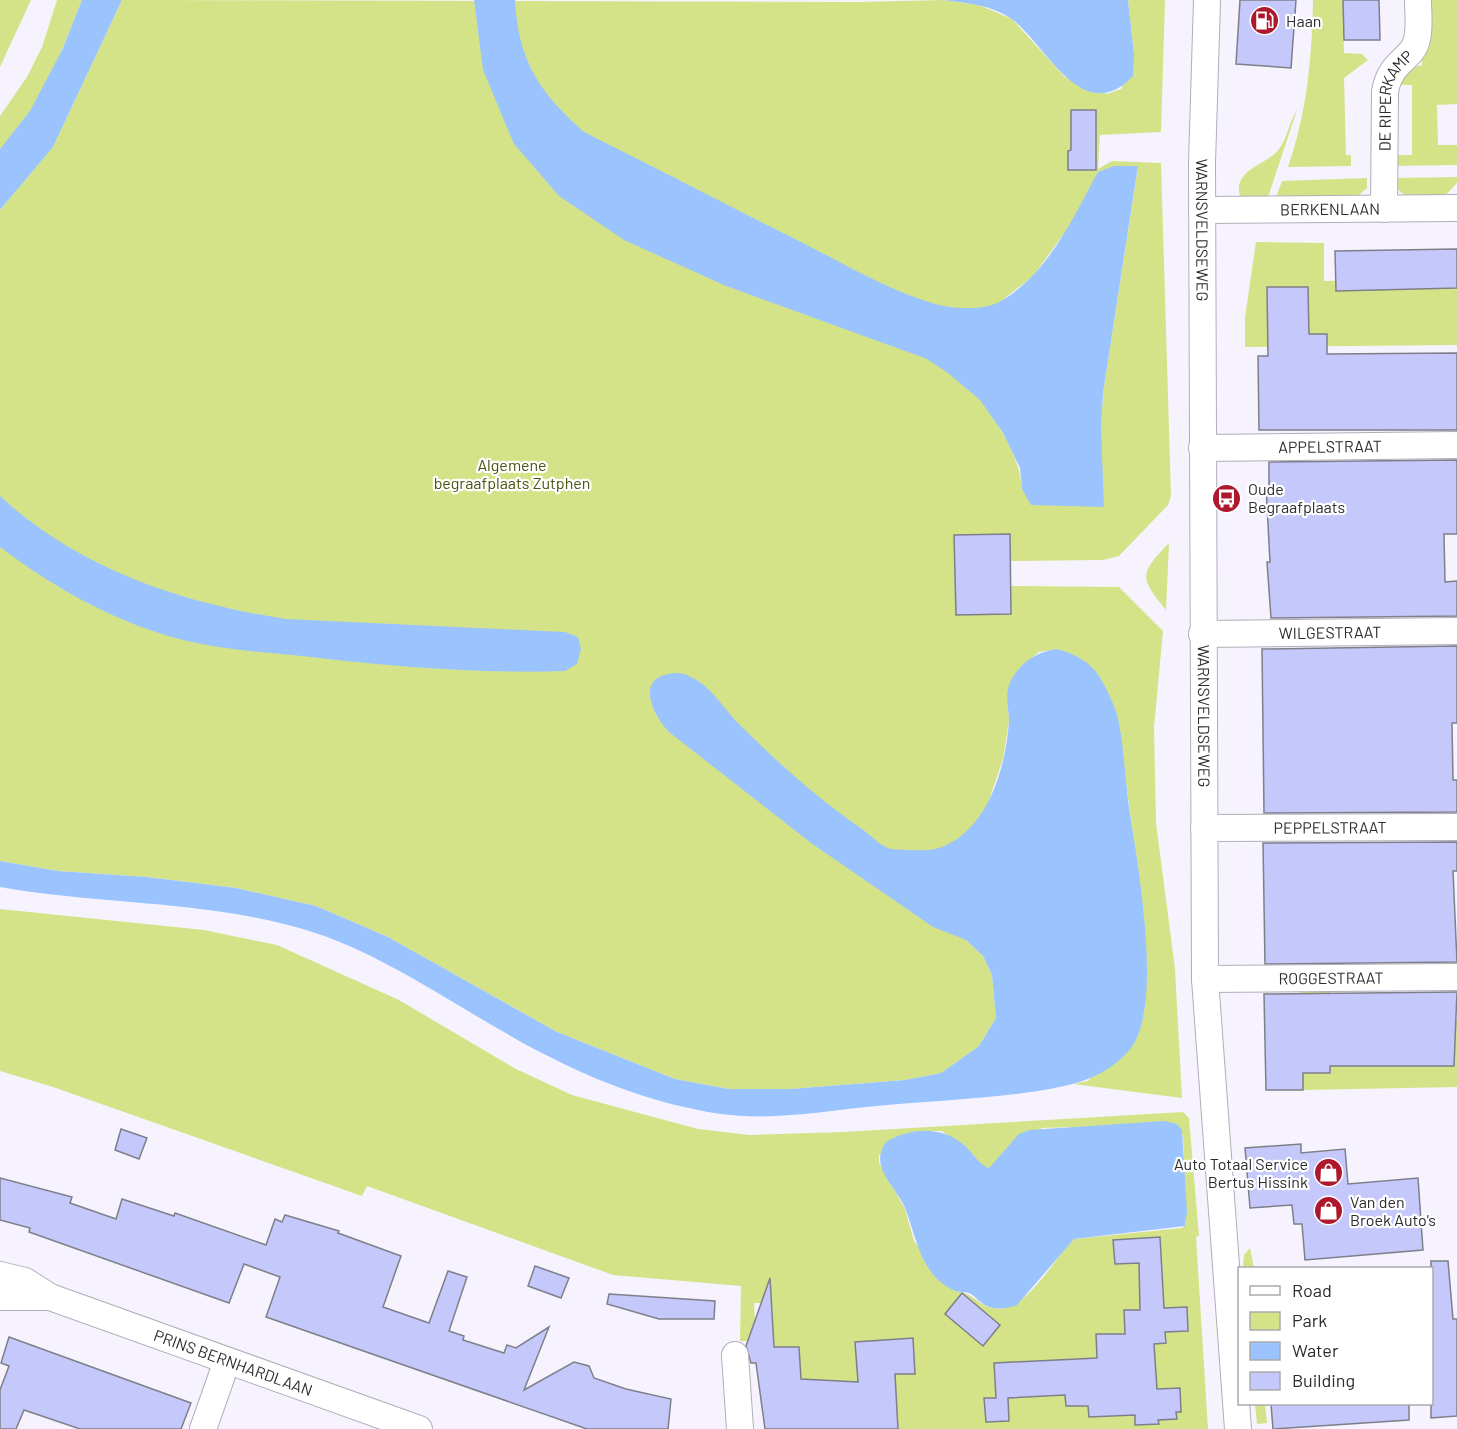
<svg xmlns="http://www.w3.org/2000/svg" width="1457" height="1429" font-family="Barlow,sans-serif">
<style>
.green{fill:#d5e388;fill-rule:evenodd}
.water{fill:#9bc4fe}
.building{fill:#c4c8fa;stroke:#7e7f89;stroke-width:1.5}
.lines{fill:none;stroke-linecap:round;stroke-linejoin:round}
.minor-casing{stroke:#b1aeb9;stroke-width:28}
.minor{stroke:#fff;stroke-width:26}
.labels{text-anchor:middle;stroke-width:4.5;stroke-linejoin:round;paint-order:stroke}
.poi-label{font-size:16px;fill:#2c2b2f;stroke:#fff;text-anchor:start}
.street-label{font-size:16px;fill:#2c2b2f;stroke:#fff}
.park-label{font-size:16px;fill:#4c530f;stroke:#fff}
</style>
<rect width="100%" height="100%" fill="#f6f3fe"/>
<g class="green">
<polygon points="0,0 31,0 0,67"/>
<path d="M57,0H82C63,48 38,114 0,149V116L27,77L42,47Z"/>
<path d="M122,0L858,2L943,0L979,5L1012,19L1065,77L1107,94L1121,89L1134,54L1128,0H1165L1161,132L1100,135L1098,169L1112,161L1161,163L1171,496L1168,505L1119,556L1103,560L1010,561L1011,586L1119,587L1163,631L1154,727L1156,823L1175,969L1182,1098L1073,1084L1088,1081L1144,1014L1146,984L1144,917L1117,715L1057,649L1039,652L1022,666L1008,698L1009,721L1003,759L987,806L967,834L966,940L983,956L992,975L996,1018L979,1046L941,1073L905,1080L790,1089H729L675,1079L557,1032L388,937L316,906L236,888L147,877L58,871L0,861V210L53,147ZM1138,167L1103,393L1101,429L1022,489C1019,454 1000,428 980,399L1000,302L1033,276L1063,235Z"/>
<path d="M1313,0H1343L1344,53L1362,54L1368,60L1344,78L1346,155H1351V166L1288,167C1307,112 1312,58 1313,0Z"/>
<polygon points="1422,0 1457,0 1457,104 1437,105 1438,145 1457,145 1457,165 1392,166 1391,155 1412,155 1412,85 1391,85 1393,73 1422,65"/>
<path d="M1297,110L1267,200H1241C1230,169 1265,167 1279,149C1288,137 1289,122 1297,110Z"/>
<path d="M1457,177V183L1443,198C1421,198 1399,203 1393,178Z"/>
<polygon points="1367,178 1367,188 1353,200 1275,200 1282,181"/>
<polygon points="1256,242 1324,243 1324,281 1457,278 1457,345 1245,347 1245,317"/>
<path d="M1169,543L1166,610C1139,577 1139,574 1169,543Z"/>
<path d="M0,909L204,930L277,945L399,1000L516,1069L572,1095L698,1129L749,1135L843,1132L1183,1112L1189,1118L1199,1236L1196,1237L1208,1429H898L896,1391L838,1381L806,1383L793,1429L800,1363L799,1347H774L772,1303H754L755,1322L750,1341H740L741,1286L613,1275L367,1186L362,1196L53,1087L0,1071ZM1177,1124L1183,1136L1186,1224L1182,1228L1074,1239C1053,1259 1025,1316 992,1308C976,1304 975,1293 954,1291L914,1241L905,1209L879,1163V1155L929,1131H942L984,1167L989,1168L1042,1128ZM962,1293L1000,1325L983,1345L945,1314ZM1163,1297L1164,1308L1187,1307L1188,1331L1165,1332L1166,1343L1143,1345L1157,1389H1180L1181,1411L1176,1412V1419L1158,1420V1424L1136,1425L1134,1402L1118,1415L1089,1417L1088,1406H1066L1065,1395L1008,1398L1009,1420L986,1422L984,1399L996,1398L995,1375L1063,1364V1359L1097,1358L1096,1334H1125L1124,1310H1140ZM913,1338L915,1373L891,1374L889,1339Z"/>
<polygon points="1301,988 1330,988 1330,1021 1457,1021 1457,1087 1303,1090"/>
<polygon points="1250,1248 1254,1268 1243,1268 1244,1255"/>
<polygon points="1255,1404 1265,1404 1267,1423 1257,1424"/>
</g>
<g class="water">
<polygon points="82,0 122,0 53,147 0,210 0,149 30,111 62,50"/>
<path d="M474,0H515C518,61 540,93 584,132C656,168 727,205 799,241C843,263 887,290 935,304C953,309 984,311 1001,301C1049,273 1073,217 1098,172L1114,166H1138L1103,393L1101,429L1104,507L1031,505L1022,489L1020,468L1003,433L980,400L948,373L927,359L726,286L624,240L559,196L514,144L483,70Z"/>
<path d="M943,0H1128L1134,54L1133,76C1083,129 1047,46 1013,20C993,5 966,3 943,0Z"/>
<path d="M0,496C77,568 184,604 286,619L565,632L578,637L581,649L577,664L565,671C477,674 389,666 302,656C259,652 214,649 172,637C111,620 50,585 0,547Z"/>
<path d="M1057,649C1075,654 1093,663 1102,681C1108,692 1115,706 1118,718C1124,747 1125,778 1129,807C1137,861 1164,1004 1131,1048C1107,1078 1074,1085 1038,1091C984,1099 929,1101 876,1106C825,1111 771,1121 721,1114C660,1105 599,1083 544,1054C469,1016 387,954 306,930C207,900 101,905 0,887V861L58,871L147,877L236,888L316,906L388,937L557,1032L675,1079L729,1089H790L905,1080L941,1073L979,1046L996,1018L992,975L983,956L966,940L933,927L811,843L669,732C651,713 634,675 676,673C685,673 694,678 701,683C715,693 726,711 738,723C777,762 817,798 862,829C870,835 883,848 892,849C906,850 930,852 942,847C988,829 1006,767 1009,721C1009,710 1005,696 1009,685C1018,663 1036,652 1057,649Z"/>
<path d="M1164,1121L1177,1124L1182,1130L1187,1212L1185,1226L1074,1239L1017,1305C1006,1309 992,1311 982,1303C978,1301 975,1296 971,1294C966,1291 958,1293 953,1290C920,1274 917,1238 905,1208C896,1186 868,1167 886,1142C910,1127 944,1126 965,1146C972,1152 980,1166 989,1168L1019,1134L1029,1130Z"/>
</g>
<g class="building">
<polygon points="1240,0 1296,0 1291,68 1236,64"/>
<polygon points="1343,0 1379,0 1380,40 1344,40"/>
<polygon points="1071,110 1096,110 1096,170 1068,170 1068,151 1071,150"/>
<polygon points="1457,249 1457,288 1336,291 1335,251"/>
<polygon points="1267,287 1308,287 1309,334 1327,334 1327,354 1457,353 1457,430 1259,430 1258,356 1268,356"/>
<polygon points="1457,460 1457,534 1444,534 1445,582 1457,581 1457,616 1271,618 1267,562 1270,562 1266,487 1269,487 1269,462"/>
<polygon points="1010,534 1011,614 956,615 954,535"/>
<polygon points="1457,646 1457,723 1452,723 1453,780 1457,780 1457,812 1264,813 1262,649"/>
<polygon points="1457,842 1457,871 1453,871 1457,962 1265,964 1263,843"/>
<polygon points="1457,992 1454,1066 1330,1066 1330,1073 1303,1073 1303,1090 1266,1090 1264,994"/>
<polygon points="121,1129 147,1138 139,1159 115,1150"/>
<polygon points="1301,1144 1301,1153 1345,1149 1348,1184 1418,1178 1423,1250 1305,1260 1302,1224 1294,1224 1292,1205 1250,1208 1245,1148"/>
<polygon points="0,1178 72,1197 70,1203 116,1219 122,1199 174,1216 175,1213 266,1245 275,1219 282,1222 285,1215 339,1231 338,1233 401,1256 383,1307 429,1323 448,1271 467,1277 449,1331 464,1336 463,1340 504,1353 507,1345 516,1348 549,1327 524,1390 574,1362 589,1366 594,1378 626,1389 671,1399 668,1429 587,1429 266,1317 280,1277 244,1264 229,1303 29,1232 30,1228 0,1220"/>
<polygon points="1160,1237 1164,1308 1187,1307 1188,1331 1165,1332 1166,1343 1154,1344 1157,1389 1180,1388 1181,1412 1176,1412 1177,1419 1158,1420 1159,1424 1135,1425 1135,1415 1089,1417 1088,1406 1066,1406 1065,1395 1008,1398 1009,1421 986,1422 984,1398 996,1398 994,1363 1097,1358 1096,1334 1125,1334 1124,1310 1140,1310 1139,1263 1115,1264 1113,1240"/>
<polygon points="1431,1261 1448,1261 1453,1319 1457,1319 1457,1416 1431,1418"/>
<polygon points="535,1266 569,1278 561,1298 528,1286"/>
<polygon points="770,1278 774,1347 799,1347 801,1379 858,1382 855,1342 913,1338 915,1374 895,1374 898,1429 765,1429 756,1363 751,1363 746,1346"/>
<polygon points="962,1293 1000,1325 983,1346 945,1314"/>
<polygon points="609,1294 715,1301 714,1319 659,1319 607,1304"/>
<polygon points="9,1337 191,1403 181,1429 80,1429 24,1410 16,1429 0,1429 0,1390 9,1366 1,1363"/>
<polygon points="1271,1404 1409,1404 1409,1420 1273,1429"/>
</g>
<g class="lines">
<defs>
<g id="minor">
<path id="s1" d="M1207,0L1202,163L1205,979L1238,1429"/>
<path id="s2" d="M1384,209L1385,92C1390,60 1413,60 1417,39C1420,27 1418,12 1418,0"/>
<path id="s3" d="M1202,210L1457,208"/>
<path id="s4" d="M1202,448L1457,445"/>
<path id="s5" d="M1202,634L1457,631"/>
<path id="s6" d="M1204,828L1457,827"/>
<path id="s7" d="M1205,979L1457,977"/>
<path id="s8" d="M0,1275L25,1281L50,1297L419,1429"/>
<polyline points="0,1297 50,1297"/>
<polyline points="735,1355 740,1429"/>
<polyline points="203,1429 227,1361"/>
</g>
</defs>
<use href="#minor" class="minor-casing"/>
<use href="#minor" class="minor"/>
</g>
<defs>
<symbol id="fuel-disc" viewBox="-11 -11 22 22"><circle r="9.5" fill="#ad182c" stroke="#fff"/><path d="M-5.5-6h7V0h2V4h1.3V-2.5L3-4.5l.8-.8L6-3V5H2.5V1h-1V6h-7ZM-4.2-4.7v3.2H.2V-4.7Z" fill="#fff"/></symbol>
<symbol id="bus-disc" viewBox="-11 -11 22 22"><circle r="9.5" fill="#ad182c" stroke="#fff"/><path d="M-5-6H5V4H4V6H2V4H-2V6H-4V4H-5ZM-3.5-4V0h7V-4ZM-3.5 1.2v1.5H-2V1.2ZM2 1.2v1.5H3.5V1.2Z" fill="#fff"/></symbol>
<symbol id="shop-disc" viewBox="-11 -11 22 22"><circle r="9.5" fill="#ad182c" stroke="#fff"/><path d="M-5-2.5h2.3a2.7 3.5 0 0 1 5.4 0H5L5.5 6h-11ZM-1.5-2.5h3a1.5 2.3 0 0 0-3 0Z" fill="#fff"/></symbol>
</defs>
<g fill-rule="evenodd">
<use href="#fuel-disc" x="1248" y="4" width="33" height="33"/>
<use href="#bus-disc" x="1210" y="482" width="33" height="33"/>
<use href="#shop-disc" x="1312" y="1156" width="33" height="33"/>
<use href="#shop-disc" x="1312" y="1194" width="33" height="33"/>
</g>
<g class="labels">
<g class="poi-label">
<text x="1286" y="27">Haan</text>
<text x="1248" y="495">Oude<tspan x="1248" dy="18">Begraafplaats</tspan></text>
<text x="1308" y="1170" text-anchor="end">Auto Totaal Service<tspan x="1308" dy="18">Bertus Hissink</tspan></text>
<text x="1350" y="1208">Van den<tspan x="1350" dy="18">Broek Auto's</tspan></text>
</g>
<g class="street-label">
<text dy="6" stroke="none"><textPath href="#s2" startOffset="111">DE RIPERKAMP</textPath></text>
<text dy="6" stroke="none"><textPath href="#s3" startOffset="128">BERKENLAAN</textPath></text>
<text dy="6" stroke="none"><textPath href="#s1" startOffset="230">WARNSVELDSEWEG</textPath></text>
<text dy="6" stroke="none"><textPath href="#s4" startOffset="128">APPELSTRAAT</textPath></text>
<text dy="6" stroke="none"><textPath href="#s5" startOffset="128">WILGESTRAAT</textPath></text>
<text dy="6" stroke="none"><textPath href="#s1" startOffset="716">WARNSVELDSEWEG</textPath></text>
<text dy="6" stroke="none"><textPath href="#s6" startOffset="126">PEPPELSTRAAT</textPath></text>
<text dy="6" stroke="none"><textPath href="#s7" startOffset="126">ROGGESTRAAT</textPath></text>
<text dy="6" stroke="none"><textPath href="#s8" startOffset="250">PRINS BERNHARDLAAN</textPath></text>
</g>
<g class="park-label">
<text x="512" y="471">Algemene<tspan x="512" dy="18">begraafplaats Zutphen</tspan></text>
</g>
</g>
<rect x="1238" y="1267" width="195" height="138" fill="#ffffff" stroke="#abaaac" stroke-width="1.5"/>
<rect x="1250" y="1286" width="30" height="9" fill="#ffffff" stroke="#abaaac" stroke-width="1.5"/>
<text x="1292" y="1297" font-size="18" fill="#2c2b2f">Road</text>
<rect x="1250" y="1312" width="30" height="18" fill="#d5e388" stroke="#abaaac" stroke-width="1.5"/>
<text x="1292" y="1327" font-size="18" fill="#2c2b2f">Park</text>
<rect x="1250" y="1342" width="30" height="18" fill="#9bc4fe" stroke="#abaaac" stroke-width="1.5"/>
<text x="1292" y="1357" font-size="18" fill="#2c2b2f">Water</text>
<rect x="1250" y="1372" width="30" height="18" fill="#c4c8fa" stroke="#abaaac" stroke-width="1.5"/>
<text x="1292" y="1387" font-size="18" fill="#2c2b2f">Building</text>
</svg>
